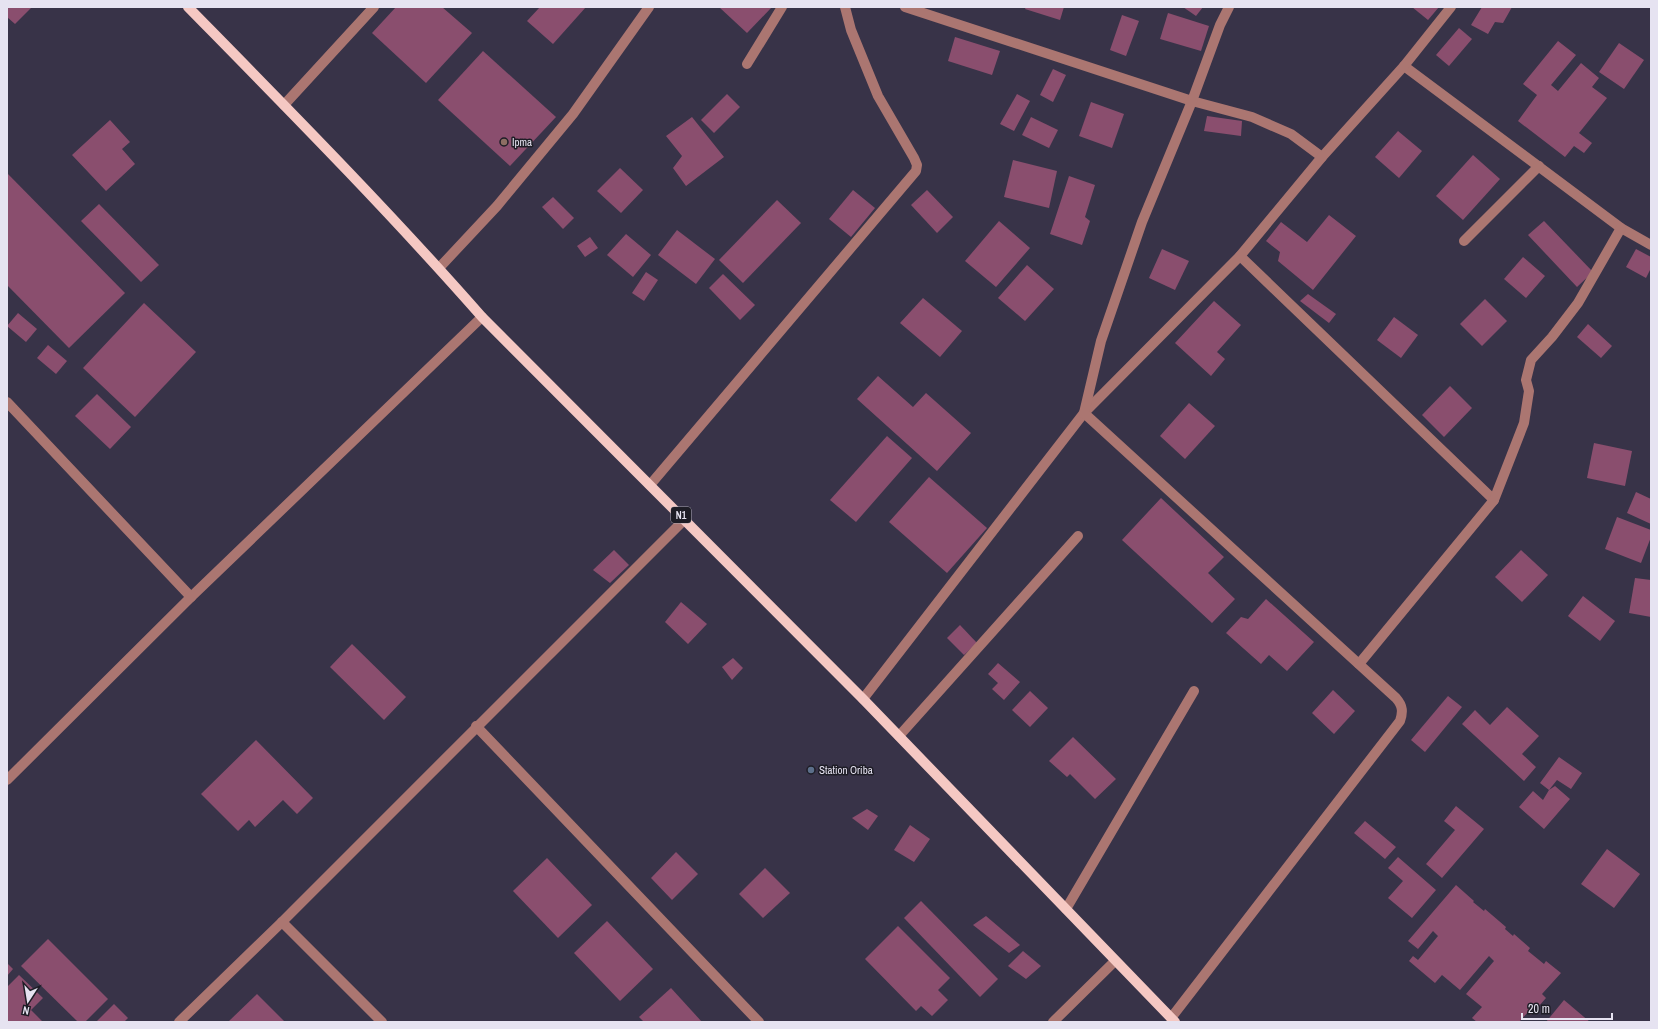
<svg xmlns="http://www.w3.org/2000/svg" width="1658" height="1029" font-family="'Archivo Narrow',sans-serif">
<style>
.building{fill:#8a4e6e}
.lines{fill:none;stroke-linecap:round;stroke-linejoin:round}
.minor{stroke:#ab7671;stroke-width:10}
.major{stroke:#f5c8c3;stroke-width:10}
.education-dot{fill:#8d6e63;stroke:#1e1d26;stroke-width:1.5}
.service-dot{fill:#5c6f8a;stroke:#1e1d26;stroke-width:1.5}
.labels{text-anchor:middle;stroke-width:3;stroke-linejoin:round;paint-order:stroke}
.shield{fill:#1e1d26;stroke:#aaa8b4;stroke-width:1}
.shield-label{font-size:10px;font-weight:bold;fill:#e6e3f1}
.poi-label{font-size:11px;fill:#e6e3f1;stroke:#1e1d26;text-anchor:start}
</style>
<rect width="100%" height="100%" fill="#383348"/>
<g class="building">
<polygon points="7,7 32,7 15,24 7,17"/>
<polygon points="396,7 442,7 472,33 426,83 372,33"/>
<polygon points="540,7 586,7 553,44 527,21"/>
<polygon points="719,7 772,7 747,33"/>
<polygon points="1026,7 1064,7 1060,20 1025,9"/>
<polygon points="1183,7 1203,7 1196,16"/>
<polygon points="1412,7 1439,7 1428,20"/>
<polygon points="1482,7 1512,7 1503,23 1495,22 1488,34 1471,25"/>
<polygon points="1168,13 1209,26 1201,51 1160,39"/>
<polygon points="1122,15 1139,21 1126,56 1110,50"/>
<polygon points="1459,28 1472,39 1449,66 1436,55"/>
<polygon points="955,37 1000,51 992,75 948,61"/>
<polygon points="1558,41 1576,55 1551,85 1558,91 1581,63 1599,78 1592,87 1607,98 1579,133 1592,143 1584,153 1574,146 1565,157 1518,121 1537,95 1523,84"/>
<polygon points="1619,43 1644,60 1624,89 1599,72"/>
<polygon points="483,51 556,117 510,166 438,100"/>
<polygon points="1053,69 1066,75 1053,102 1040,95"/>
<polygon points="727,94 740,107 714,133 701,120"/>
<polygon points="1017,94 1030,101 1014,131 1000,124"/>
<polygon points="1091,102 1124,114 1112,148 1079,136"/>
<polygon points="1207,116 1242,121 1241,136 1204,131"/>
<polygon points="692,117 724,157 686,186 673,168 682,156 666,136"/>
<polygon points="1031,117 1058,130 1049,148 1022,135"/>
<polygon points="110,120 130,142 122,149 135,164 106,191 72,155"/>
<polygon points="1398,131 1422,151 1399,178 1375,157"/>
<polygon points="1473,155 1500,179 1463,220 1436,196"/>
<polygon points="1013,160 1057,171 1049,208 1004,197"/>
<polygon points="620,168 643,190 621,213 597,191"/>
<polygon points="7,173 125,293 69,348 7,285"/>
<polygon points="1069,176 1095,185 1085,217 1090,221 1082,245 1050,234"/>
<polygon points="853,190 875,208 851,237 829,219"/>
<polygon points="927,190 953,217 937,233 911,205"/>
<polygon points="553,197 574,218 563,229 542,207"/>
<polygon points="777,200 801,223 743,283 719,260"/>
<polygon points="99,204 159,265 141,282 81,221"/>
<polygon points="1329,215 1356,236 1313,290 1278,261 1280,252 1266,241 1281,222 1307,242"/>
<polygon points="999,221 1030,248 996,287 965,261"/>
<polygon points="1544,221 1593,272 1577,287 1528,235"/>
<polygon points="677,230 715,259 696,284 658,255"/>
<polygon points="626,234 651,255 633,277 607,255"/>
<polygon points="590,237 598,248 585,257 577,246"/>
<polygon points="1162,249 1189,261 1175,290 1149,278"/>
<polygon points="1636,249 1651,257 1651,268 1646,278 1626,267"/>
<polygon points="1523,257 1545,276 1526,298 1504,279"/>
<polygon points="1027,265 1054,289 1025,321 998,298"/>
<polygon points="646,272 658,280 644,301 632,293"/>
<polygon points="723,274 755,305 740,320 709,288"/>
<polygon points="1308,294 1336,314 1329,323 1300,301"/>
<polygon points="923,298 962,331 940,357 900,323"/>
<polygon points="1485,299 1507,321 1482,346 1460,324"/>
<polygon points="1214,301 1241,325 1217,352 1225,359 1211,376 1175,343"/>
<polygon points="144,303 196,352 135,417 83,368"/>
<polygon points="18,313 37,329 26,342 7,326"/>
<polygon points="1394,317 1418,335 1401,358 1377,340"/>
<polygon points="1588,324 1612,346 1601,358 1577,337"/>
<polygon points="48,345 67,361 56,374 37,358"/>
<polygon points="878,376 913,407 926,393 971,433 937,471 857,399"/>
<polygon points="1450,386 1472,408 1444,437 1422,415"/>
<polygon points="97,394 131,427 110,449 75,416"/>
<polygon points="1189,403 1215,426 1185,459 1160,436"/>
<polygon points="887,436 912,458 856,522 830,500"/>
<polygon points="1594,443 1632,451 1625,486 1587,478"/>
<polygon points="929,477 987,528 947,573 889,522"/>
<polygon points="1636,492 1651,499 1651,524 1627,513"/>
<polygon points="1161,498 1224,557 1208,573 1235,599 1212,623 1122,540"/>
<polygon points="1617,517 1651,530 1651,537 1641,563 1605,549"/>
<polygon points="614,550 629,565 610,583 593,570"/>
<polygon points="1521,550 1548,575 1522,602 1495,577"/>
<polygon points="1635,578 1651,580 1651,617 1629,613"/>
<polygon points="1583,596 1615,621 1600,641 1568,616"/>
<polygon points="1266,599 1314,642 1287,671 1269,655 1261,664 1226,633 1241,617 1248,619"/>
<polygon points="681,602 707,624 688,644 665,622"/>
<polygon points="960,625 977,643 964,655 947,638"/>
<polygon points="352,644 406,697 384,720 330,667"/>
<polygon points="733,658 743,668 732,680 722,667"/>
<polygon points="998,663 1020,682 1004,700 992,689 998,683 988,674"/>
<polygon points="1333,690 1355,711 1334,734 1312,713"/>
<polygon points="1030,691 1048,708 1030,727 1012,710"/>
<polygon points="1448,696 1462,707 1425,752 1411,740"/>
<polygon points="1507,707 1539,736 1522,754 1536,767 1524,781 1462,724 1475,710 1490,725"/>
<polygon points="1073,737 1116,779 1095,799 1070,774 1067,777 1049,761"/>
<polygon points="256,740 313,798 297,814 283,800 255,827 249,820 238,831 201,794"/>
<polygon points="1559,757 1582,773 1571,789 1557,780 1549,790 1555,786 1570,799 1544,829 1519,807 1533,791 1543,800 1549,790 1540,783"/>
<polygon points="1456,806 1484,829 1442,878 1426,864 1455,830 1444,821"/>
<polygon points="867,809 878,816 868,830 852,818"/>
<polygon points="1365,821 1396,847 1385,859 1354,833"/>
<polygon points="910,825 930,839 914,862 894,850"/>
<polygon points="1607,849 1640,874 1614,908 1581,884"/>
<polygon points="676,852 698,874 672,900 651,878"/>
<polygon points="1398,857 1436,890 1412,918 1388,898 1403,881 1388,868"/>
<polygon points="547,858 592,905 558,938 513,891"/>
<polygon points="765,868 790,893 763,918 739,894"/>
<polygon points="1456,885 1474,901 1473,902 1484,911 1485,909 1506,927 1505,929 1513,936 1514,934 1530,948 1528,951 1544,964 1546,961 1561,973 1542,994 1546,998 1531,1015 1528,1012 1519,1022 1477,1022 1472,1018 1482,1007 1466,994 1494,961 1489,956 1460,990 1442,975 1435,983 1409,961 1413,956 1418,960 1438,936 1433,931 1418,949 1408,941"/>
<polygon points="921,901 998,979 980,997 904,918"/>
<polygon points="986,916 1020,945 1009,953 973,925"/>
<polygon points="607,921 653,969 620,1001 574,953"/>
<polygon points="898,926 950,978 938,990 948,1000 932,1016 921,1006 916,1011 865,959"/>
<polygon points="48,939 108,999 85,1022 78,1022 21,966"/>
<polygon points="1023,951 1041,966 1026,979 1008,966"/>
<polygon points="7,963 13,969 7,976"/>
<polygon points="19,975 43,998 31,1010 43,1022 7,1022 7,987"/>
<polygon points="671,988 702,1022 644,1022 639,1017"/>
<polygon points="257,994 285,1022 228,1022"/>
<polygon points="1564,1000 1590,1022 1546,1022"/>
<polygon points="114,1004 128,1018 124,1022 96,1022"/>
</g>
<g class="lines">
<g class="minor">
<polyline points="905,7 1192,101 1252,117 1291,134 1322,157"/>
<polyline points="747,64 782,7"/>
<polyline points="1404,66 1621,228 1651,245"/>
<polyline points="284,105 374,7"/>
<polyline points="1464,241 1539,166"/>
<polyline points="1240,256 1494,500"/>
<polyline points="439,268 497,206 573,114 649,7"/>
<polyline points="7,402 191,597"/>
<polyline points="650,485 916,171 917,165 914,158 878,96 851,30 845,7"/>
<polyline points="1359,664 1494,500 1524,423 1529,391 1526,380 1531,360 1552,337 1578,303 1621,228"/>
<polyline points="863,699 1084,413 1240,256 1322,157 1404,66 1451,7"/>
<polyline points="476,726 759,1022"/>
<polyline points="899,736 1078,536"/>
<polyline points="7,780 191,597 482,317"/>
<polyline points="1066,909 1194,691"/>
<polyline points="282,922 382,1022"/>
<path d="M1171,1018L1400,721C1403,712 1403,706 1396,698L1084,413L1101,341L1142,222L1192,101L1220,25L1229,7"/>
<polyline points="179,1022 282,922 685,519"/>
<polyline points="1053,1022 1115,961"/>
</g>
<path class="major" d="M188,7C288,109 388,210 482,317L863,699L1175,1022"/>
</g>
<circle class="education-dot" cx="504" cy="142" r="4"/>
<circle class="service-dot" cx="811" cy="770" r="4"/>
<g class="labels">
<rect class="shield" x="671" y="507" width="20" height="16" rx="3"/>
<g class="shield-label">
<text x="681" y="519">N1</text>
</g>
<g class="poi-label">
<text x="512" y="146">Ipma</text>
<text x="819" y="774">Station Oriba</text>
</g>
</g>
<rect width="1658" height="1029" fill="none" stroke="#e6e3f1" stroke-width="16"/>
<g transform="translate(28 1001) rotate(192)" stroke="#1e1d26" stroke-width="3" paint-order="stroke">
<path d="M0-3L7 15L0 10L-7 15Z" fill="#e6e3f1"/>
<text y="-6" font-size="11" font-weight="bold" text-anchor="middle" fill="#e6e3f1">N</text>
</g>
<path d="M1522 1013v6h90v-6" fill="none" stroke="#e6e3f1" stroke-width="2"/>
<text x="1528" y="1013" font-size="12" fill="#e6e3f1" stroke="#1e1d26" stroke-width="3" paint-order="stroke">20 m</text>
</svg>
